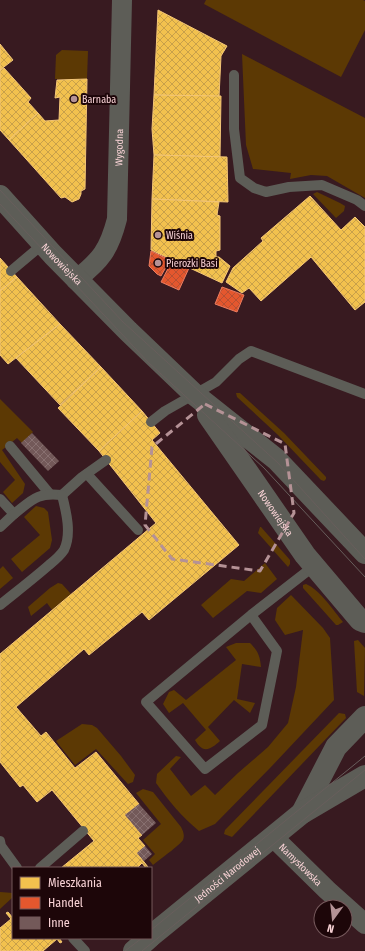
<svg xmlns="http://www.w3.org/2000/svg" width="365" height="951" font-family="'Fira Sans Condensed',sans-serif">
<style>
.grass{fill:#5c3904}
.homes{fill:url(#homes-cross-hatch);stroke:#f4c677}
.shops{fill:url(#shops-cross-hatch);stroke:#ea7c60}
.building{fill:url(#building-cross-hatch)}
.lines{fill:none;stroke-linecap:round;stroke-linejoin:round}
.service{stroke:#5d5d57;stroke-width:10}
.minor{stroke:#5d5d57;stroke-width:20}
.tertiary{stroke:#5d5d57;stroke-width:22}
.tram{stroke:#685e5c;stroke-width:1}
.marked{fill:none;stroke:#b59296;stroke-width:3;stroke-dasharray:8 5;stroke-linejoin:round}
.poi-dot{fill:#b59296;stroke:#1d0609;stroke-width:1.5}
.labels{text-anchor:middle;stroke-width:4;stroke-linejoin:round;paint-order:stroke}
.poi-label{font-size:10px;fill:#f9d3d6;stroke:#1d0609;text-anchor:start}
.street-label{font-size:10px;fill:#f9d3d6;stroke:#1d0609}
</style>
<defs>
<pattern id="homes-cross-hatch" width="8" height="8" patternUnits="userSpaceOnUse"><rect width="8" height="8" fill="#f2c14e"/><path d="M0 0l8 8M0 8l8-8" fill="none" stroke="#c8a04a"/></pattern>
<pattern id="shops-cross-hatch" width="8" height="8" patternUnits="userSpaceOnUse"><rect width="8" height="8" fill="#e4572e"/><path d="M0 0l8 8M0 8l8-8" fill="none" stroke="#b65033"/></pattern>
<pattern id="building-cross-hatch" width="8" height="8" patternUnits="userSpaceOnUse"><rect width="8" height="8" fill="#735959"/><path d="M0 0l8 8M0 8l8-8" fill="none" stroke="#887070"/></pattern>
</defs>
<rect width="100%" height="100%" fill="#381a20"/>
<g class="grass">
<polygon points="206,0 363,0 365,1 365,30 341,77 204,4"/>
<polygon points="62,50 88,51 87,79 55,79 56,55"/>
<polygon points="242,54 365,118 365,198 327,176 311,175 290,179 291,173 253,169 246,145"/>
<polygon points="317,192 340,203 345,206 344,211 336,218 313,194"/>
<polygon points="236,393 240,393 284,433 326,477 326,479 324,481 321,480 278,435 237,397"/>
<polygon points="0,399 33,432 22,443 17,438 2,450 25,484 23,493 12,503 3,492 15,480 0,462"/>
<polygon points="36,506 44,508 48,512 52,540 50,548 22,572 11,559 40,535 24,517"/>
<polygon points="260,527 261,527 290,560 290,564 288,567 258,533"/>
<polygon points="265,563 277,579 261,593 247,591 213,618 201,605 231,579 244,581"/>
<polygon points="3,566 13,578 0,589 0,569"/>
<polygon points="58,583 62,584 71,594 52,610 47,603 31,616 28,607 50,588"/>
<path d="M306,584C319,589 334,611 343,622L338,625H336L303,588V585Z"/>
<path d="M291,595L323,628L330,638L334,700L271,767L215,824L199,831C182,817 168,800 156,783L157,774L176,756L181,757L170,769L191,796L205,785L215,795L238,773L268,747L288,723L296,687L303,630L285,635L275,620L277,608Z"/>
<polygon points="358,640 365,648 364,696 357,692 354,641"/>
<path d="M236,643H250C258,651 260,656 261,667L242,664L237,699L255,703L250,713L234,700L208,727L220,741C210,750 203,754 195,740L206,730L183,703L169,713L163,704L169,692L174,690L186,700L236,660L226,647Z"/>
<polygon points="339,713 345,714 346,718 232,837 224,834 225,830"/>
<polygon points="82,724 92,725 97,728 121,756 135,775 133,782 128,784 96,749 75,765 56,741"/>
<path d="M143,789L153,792L181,827C183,831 185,835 183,840C180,845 159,860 153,865L149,860L155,854L143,840L161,824L136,793Z"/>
<polygon points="0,892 13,893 13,897 0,909"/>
</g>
<g class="homes">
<polygon points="158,10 227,46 221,56 219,97 154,95"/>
<polygon points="0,44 13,60 0,70"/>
<polygon points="4,68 31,98 28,102 38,113 9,140 0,130 0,70"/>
<polygon points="87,79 85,189 81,191 81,194 79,199 72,202 65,197 61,198 9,140 38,113 45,121 59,120 60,97 55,98 57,80"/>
<polygon points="154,95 221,96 220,157 154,155 152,129"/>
<polygon points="154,155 227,157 228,202 152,199"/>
<polygon points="310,196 341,230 355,217 365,227 365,302 355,310 311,257 261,301 249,288 242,293 226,282 233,268 263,241 261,238"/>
<polygon points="152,199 219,202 217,215 220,216 220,250 216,251 216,257 219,257 230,266 222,283 151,250"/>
<polygon points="0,258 17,277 0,291"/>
<polygon points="17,277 60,324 8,364 0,355 0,291"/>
<polygon points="60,324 101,367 60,405 16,358"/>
<polygon points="101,367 142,411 99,451 58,408"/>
<polygon points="142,411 160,433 152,440 239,545 149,620 142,612 89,655 84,649 16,707 41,736 46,732 75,768 96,752 139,804 125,815 142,835 138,838 145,846 137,853 148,867 146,868 142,863 137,868 61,868 94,841 52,790 37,802 23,785 20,787 0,762 0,654 156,523 99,451"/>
<polygon points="8,912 13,918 13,938 59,938 62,942 60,943 57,939 43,951 0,951 0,928 11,919 6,913"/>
</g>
<g class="shops">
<polygon points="151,251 170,260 161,276 157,274 149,266"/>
<polygon points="172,261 189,268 179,290 161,282"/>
<polygon points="222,287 244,295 237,312 215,304"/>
</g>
<g class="building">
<polygon points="32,433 59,461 48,471 21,443"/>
<polygon points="139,804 156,823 142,835 125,815"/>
<polygon points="145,846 152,854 144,861 137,853"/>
</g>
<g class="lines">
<g class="service">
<polyline points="234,75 234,129 240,178 254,188 266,192 289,187 322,185 357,200 365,206"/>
<polyline points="11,271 43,244"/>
<polyline points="151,422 165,411 216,382 239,359 251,351 365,394"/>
<polyline points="10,446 49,493"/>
<polyline points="87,474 138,530"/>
<polyline points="0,499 14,514 0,527"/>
<path d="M14,514C32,500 37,492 62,495L82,477L106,460"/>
<path d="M0,605C16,592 33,579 49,565C54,561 60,556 64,550C72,534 66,511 62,495"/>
<polyline points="251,615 277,651 262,725 205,769 146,702 251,615 314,566"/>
<polyline points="0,841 1,846 17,868"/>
<polyline points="40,868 83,831"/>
<polyline points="73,938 85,951"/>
</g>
<g class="minor">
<path id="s1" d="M76,280C101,260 109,250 117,219L122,0"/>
<path id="s2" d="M273,837L327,890L365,924"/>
</g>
<g class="tertiary">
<path id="s3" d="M0,196L53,255L128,331L195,395L276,459L365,553"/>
<path id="s4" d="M208,415L305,555L360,620L365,622"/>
<polyline points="302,813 336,747 365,717"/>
<path id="s5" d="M151,936L302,813L365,776"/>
<polyline points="134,951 149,938"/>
</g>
<g class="tram">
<polyline points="0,190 123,322 278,463 365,559"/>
<polyline points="0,204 149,363 264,468 365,577"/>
<polyline points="151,930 365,756"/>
<polyline points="125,951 142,938"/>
<polyline points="142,951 365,770"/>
</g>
</g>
<path class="marked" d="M205,404L285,444L294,513L260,571L172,559L145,525L152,447Z"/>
<g class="poi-dot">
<circle cx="74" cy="99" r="4"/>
<circle cx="158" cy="235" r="4"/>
<circle cx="158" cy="263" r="4"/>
</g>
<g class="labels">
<g class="poi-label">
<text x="82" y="103">Barnaba</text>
<text x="166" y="239">Wiśnia</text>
<text x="166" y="267">Pierożki Basi</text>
</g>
<g class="street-label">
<text dy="4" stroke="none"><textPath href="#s1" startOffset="147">Wygodna</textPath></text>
<text dy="4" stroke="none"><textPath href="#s3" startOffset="92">Nowowiejska</textPath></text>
<text dy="4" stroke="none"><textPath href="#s4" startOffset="119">Nowowiejska</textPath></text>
<text dy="4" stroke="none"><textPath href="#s2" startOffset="39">Namysłowska</textPath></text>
<text dy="4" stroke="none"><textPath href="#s5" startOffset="98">Jedności Narodowej</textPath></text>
</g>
</g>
<rect x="12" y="867" width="140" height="72" fill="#1d0609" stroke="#75585b"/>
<rect x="20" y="877" width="20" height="12" fill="#f2c14e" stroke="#75585b"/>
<text x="48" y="887" font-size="12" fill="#f9d3d6">Mieszkania</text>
<rect x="20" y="897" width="20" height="12" fill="#e4572e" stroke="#75585b"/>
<text x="48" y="907" font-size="12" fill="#f9d3d6">Handel</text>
<rect x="20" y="917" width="20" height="12" fill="#735959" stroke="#75585b"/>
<text x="48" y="927" font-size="12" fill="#f9d3d6">Inne</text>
<g transform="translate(333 919) rotate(195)"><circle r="19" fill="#1d0609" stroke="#75585b"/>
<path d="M0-3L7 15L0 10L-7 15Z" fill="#b59296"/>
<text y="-6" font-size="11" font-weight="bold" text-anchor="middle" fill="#f9d3d6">N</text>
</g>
</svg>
